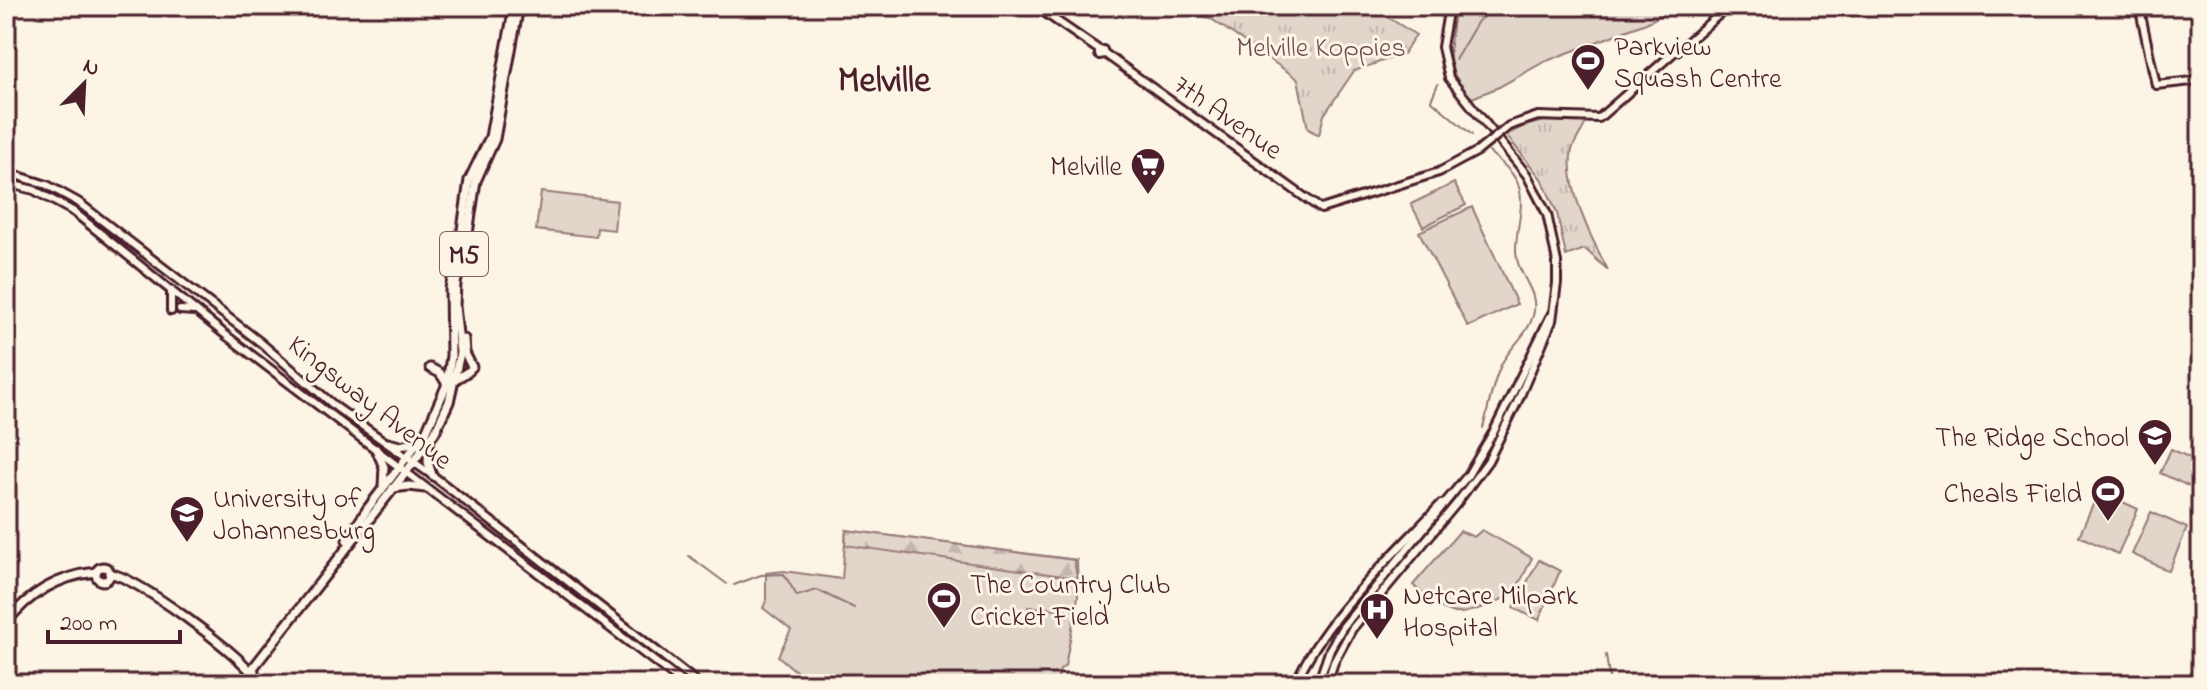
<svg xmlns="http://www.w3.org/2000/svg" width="2207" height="690" font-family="'Indie Flower',sans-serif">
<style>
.grass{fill:#e2d5ca;stroke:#967a7a;stroke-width:2}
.forest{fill:url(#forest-firs);stroke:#967a7a;stroke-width:2}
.park{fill:url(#park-tufts);stroke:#967a7a;stroke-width:2}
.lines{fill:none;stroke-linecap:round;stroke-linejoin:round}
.stream{stroke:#917474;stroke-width:2}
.secondary-casing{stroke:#4a1f2b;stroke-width:12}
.primary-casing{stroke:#4a1f2b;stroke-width:13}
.secondary{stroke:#fcf5e5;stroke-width:6}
.primary{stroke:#fcf5e5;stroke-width:7}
.secondary-bridge-casing{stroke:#4a1f2b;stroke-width:12;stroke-linecap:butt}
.secondary-bridge{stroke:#fcf5e5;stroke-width:6}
.labels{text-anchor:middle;stroke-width:6;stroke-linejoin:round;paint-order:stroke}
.shield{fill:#fcf5e5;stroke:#7f5f63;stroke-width:2}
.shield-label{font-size:26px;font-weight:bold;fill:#4a1f2b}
.poi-label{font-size:28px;fill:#4a1f2b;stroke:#fcf5e5;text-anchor:start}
.park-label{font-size:28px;fill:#704c53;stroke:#fcf5e5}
.street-label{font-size:28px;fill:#4a1f2b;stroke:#fcf5e5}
.district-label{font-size:36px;font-weight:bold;fill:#4a1f2b;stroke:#fcf5e5}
</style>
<defs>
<pattern id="forest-firs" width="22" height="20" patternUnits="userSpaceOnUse" patternTransform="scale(2)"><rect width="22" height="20" fill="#e2d5ca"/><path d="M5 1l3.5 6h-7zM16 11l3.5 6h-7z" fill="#c3b6ae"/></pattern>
<pattern id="park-tufts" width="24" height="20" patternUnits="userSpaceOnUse" patternTransform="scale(2)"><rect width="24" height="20" fill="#e2d5ca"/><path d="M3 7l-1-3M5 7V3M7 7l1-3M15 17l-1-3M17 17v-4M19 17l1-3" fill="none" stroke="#c3b6ae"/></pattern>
</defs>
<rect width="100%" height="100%" fill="#fcf5e5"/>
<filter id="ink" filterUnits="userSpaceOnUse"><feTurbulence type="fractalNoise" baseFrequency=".0125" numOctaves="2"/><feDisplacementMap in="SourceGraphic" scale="16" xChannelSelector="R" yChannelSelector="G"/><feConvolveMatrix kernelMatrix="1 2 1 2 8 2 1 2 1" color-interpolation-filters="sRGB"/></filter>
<g filter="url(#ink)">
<g class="grass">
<path d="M1456,6H1679L1646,23L1544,62L1499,87L1472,98C1463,90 1454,77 1451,65C1448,51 1452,20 1456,6Z"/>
<polygon points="1454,183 1466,205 1423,227 1411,204"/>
<polygon points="541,192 617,201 614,230 597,228 596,237 536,230"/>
<polygon points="1472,207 1517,304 1468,327 1419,232"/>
<polygon points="2171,449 2201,463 2201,492 2160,473"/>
<polygon points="2099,491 2138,509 2118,554 2079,536"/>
<polygon points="2151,512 2187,528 2169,571 2132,554"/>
<polygon points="846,530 1077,560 1078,597 1065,666 1060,670 1056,684 811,684 778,656 791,630 763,608 766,601 766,573 784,571 842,579"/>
<path d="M1482,530L1532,558C1526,569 1522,582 1514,591C1506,600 1467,615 1455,613C1439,610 1425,596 1413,585L1460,531L1474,537Z"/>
<polygon points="1539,560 1560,571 1539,620 1513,608"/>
</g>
<polygon class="forest" points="846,530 1074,560 1077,578 845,545"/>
<g class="park">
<polygon points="1122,6 1370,6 1416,35 1403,54 1354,71 1324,115 1319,135 1308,129 1298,79 1210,18"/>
<path d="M1544,121L1586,122C1583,131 1575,140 1572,150C1564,185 1592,240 1608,270L1585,249L1566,256L1557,213L1543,181L1506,135L1524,126Z"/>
</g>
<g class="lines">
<g class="stream">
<polyline points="1455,60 1478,21 1497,6"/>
<polyline points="1438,84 1431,100 1472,135"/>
<path d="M1483,428C1489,407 1492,383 1502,363C1511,346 1528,334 1533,316C1540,289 1517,277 1516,252C1515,230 1526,206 1518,184C1513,171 1499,161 1489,152"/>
<polyline points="689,556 727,584"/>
<polyline points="734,585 761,575 784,574 797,596 817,590 854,608"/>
<polyline points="1028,607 1073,610"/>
<polyline points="1606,655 1610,684"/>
</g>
<defs>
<g id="secondary">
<polyline points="1035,6 1099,50"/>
<polyline points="2139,6 2156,85 2201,80"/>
<polygon points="1103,50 1104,54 1099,55 1099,51"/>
<polyline points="1677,51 1729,6"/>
<polyline points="1104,53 1321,209 1439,172 1478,151"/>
<polyline points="1509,126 1538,116 1599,118 1679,48"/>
<polyline points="6,172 47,185 78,202 260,342 337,408 432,475 699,684"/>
<polyline points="6,183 34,190 74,212 227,336 684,684"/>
<polyline points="180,310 194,311"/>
<polyline points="171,311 171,290"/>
<path d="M1295,684C1325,616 1391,558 1441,504"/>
<polyline points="1318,684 1330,649 1342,628 1468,475 1494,431 1550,317"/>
<polyline points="1327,684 1334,662 1352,629 1457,503 1488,461 1517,403 1552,321 1557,283 1557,262 1547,214 1527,175 1449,78 1442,47 1449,6"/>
</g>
<g id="primary">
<polyline points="464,339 465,353 472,367"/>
<polyline points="430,368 440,373 447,384"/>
<polyline points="456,379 469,371"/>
<polyline points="388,443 400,446 417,442"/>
<polyline points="429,443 428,462 432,475"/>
<polyline points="376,449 384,467 383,486"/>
<polyline points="393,488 409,486 425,488"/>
<polyline points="347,540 368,508 426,432 447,384 451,356 450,288 459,251 469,180 490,137 514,6"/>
<circle cx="103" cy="574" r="7"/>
<path d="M109,573C139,579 231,648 251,672L254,671"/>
<path d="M6,623C29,593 58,576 96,572"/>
<polyline points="253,668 410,467 435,432 449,402 460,353 455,306 456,283 466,247 476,181 495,139 519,6"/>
</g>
</defs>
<use href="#secondary" class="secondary-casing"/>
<use href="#primary" class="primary-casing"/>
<use href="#secondary" class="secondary"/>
<use href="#primary" class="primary"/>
<defs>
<polyline id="secondary-bridge" points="1478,151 1509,126"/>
</defs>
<use href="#secondary-bridge" class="secondary-bridge-casing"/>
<use href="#secondary-bridge" class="secondary-bridge"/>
</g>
</g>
<defs>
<symbol id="stadium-pin" viewBox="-11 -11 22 30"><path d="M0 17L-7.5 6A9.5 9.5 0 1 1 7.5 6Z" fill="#4a1f2b" stroke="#fcf5e5"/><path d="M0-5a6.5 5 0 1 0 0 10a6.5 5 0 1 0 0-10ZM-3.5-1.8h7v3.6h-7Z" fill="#fff"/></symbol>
<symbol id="supermarket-pin" viewBox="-11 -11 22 30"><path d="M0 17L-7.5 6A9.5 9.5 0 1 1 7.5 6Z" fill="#4a1f2b" stroke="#fcf5e5"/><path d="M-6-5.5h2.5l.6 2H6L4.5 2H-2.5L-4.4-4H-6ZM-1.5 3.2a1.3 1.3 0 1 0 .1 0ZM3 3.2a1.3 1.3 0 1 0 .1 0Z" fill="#fff"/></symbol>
<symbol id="school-pin" viewBox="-11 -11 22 30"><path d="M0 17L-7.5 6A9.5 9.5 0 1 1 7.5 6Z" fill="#4a1f2b" stroke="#fcf5e5"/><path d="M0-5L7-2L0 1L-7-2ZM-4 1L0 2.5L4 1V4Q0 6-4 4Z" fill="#fff"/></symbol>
<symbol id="university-pin" viewBox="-11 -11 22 30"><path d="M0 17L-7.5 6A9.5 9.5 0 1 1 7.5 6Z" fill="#4a1f2b" stroke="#fcf5e5"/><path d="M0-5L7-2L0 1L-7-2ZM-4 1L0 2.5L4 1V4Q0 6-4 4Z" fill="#fff"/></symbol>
<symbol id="hospital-pin" viewBox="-11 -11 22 30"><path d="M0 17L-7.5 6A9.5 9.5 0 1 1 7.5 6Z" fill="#4a1f2b" stroke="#fcf5e5"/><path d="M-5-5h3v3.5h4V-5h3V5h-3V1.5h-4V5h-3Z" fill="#fff"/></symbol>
</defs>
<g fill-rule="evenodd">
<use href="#stadium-pin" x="1568" y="41" width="40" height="54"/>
<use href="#supermarket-pin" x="1128" y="145" width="40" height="54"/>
<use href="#school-pin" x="2135" y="416" width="40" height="54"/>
<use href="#stadium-pin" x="2088" y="472" width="40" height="54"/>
<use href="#university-pin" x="167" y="493" width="40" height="54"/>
<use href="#stadium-pin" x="924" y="579" width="40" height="54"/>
<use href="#hospital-pin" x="1357" y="590" width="40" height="54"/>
</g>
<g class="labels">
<rect class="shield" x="440" y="232" width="48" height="44" rx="6"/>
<g class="shield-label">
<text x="464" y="263">M5</text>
</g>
<g class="poi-label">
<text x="1614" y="55">Parkview<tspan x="1614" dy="32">Squash Centre</tspan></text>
<text x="1122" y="175" text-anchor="end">Melville</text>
<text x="2129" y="446" text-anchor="end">The Ridge School</text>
<text x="2082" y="502" text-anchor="end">Cheals Field</text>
<text x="213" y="507">University of<tspan x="213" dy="32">Johannesburg</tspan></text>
<text x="970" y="593">The Country Club<tspan x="970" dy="32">Cricket Field</tspan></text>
<text x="1403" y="604">Netcare Milpark<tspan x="1403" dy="32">Hospital</tspan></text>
</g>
<g class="park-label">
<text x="1321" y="56">Melville Koppies</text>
</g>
<g class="street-label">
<text transform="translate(1229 116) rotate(35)" y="10">7th Avenue</text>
<text transform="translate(371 401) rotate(38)" y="10">Kingsway Avenue</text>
</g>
<g class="district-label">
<text x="884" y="91">Melville</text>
</g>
</g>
<rect width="2207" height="690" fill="none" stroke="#fcf5e5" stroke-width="32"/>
<rect x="16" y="16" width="2175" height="658" fill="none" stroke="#4a1f2b" stroke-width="3" filter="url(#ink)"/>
<g transform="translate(84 84) rotate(24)" stroke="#fcf5e5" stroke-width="6" paint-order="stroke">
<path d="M0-6L14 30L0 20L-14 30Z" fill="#4a1f2b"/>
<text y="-12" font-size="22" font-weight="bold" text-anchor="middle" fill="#4a1f2b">N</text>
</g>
<path d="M48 630v12h132v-12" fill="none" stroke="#4a1f2b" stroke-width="4"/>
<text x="60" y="630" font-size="24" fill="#4a1f2b" stroke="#fcf5e5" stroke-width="6" paint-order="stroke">200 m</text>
</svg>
